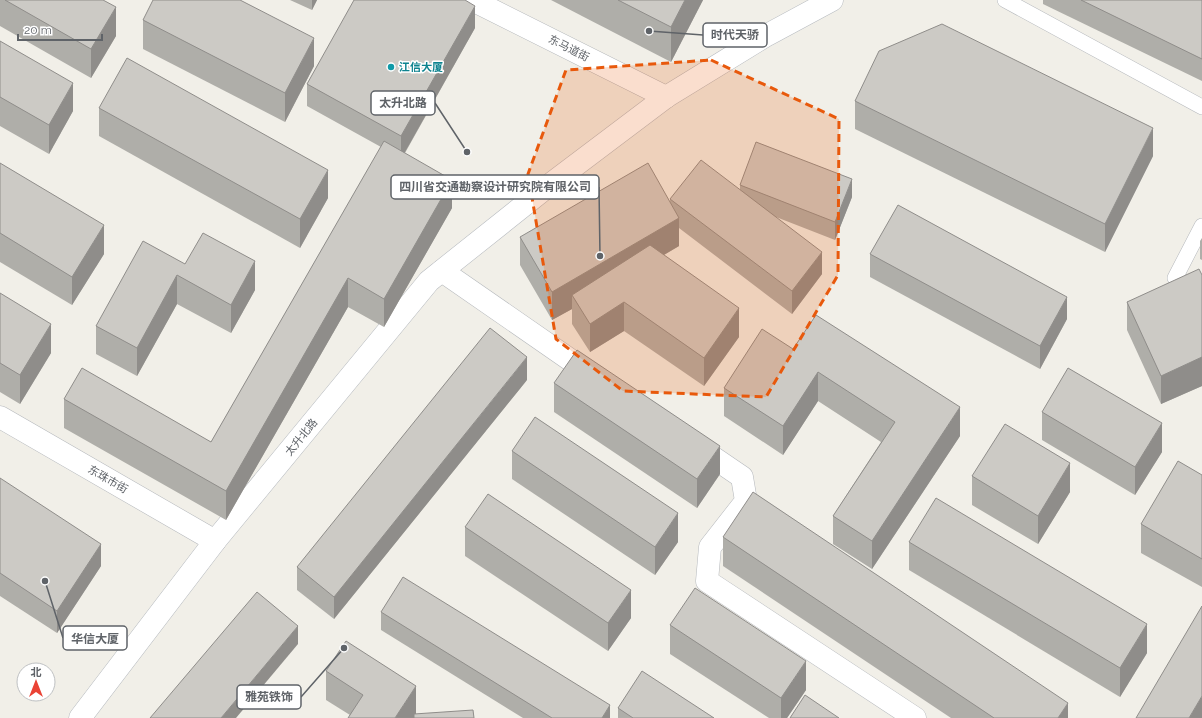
<svg xmlns="http://www.w3.org/2000/svg" width="1202" height="718" font-family="Raleway,'Noto Sans SC',sans-serif">
<style>
.lines{fill:none;stroke-linecap:round;stroke-linejoin:round}
.service-casing{stroke:#b5b8bc;stroke-width:16}
.minor-casing{stroke:#b5b8bc;stroke-width:23}
.secondary-casing{stroke:#b6babf;stroke-width:23}
.service{stroke:#fff;stroke-width:15}
.minor{stroke:#fff;stroke-width:22}
.secondary{stroke:#fff;stroke-width:22}
.wall{fill:#afaea9}
.shaded-wall{fill:#8f8d8a}
.building{fill:#cccac5;stroke:#8f8d8a}
.marked{fill:#e8590c;fill-opacity:0.2;stroke:#e8590c;stroke-width:3;stroke-dasharray:8 5;stroke-linejoin:round}
.culture-dot{fill:#0f9aa8;stroke:#fff;stroke-width:1.5}
.labels{text-anchor:middle;stroke-width:3;stroke-linejoin:round;paint-order:stroke}
.street-label{font-size:11px;fill:#5f6368;stroke:#fff}
.culture-label{font-size:11px;font-weight:bold;fill:#0d838f;stroke:#fff;text-anchor:start}
.leader{fill:none;stroke:#5f6368;stroke-width:1.5}
.callout-dot{fill:#5f6368;stroke:#fff;stroke-width:1.5}
.callout{fill:#fff;stroke:#5f6368;stroke-width:1.5}
.callout-label{font-size:12px;text-anchor:middle;font-weight:bold;fill:#5f6368}
</style>
<rect width="100%" height="100%" fill="#f1efe8"/>
<g class="lines">
<defs>
<g id="service">
<polyline points="1005,0 1202,107"/>
<polyline points="1202,226 1175,278 1202,291"/>
</g>
<g id="minor">
<polyline points="472,0 666,97"/>
<polyline points="442,271 595,377"/>
<polyline points="0,417 215,541"/>
<polyline points="695,445 742,477 746,501 710,547 707,581 915,718"/>
</g>
<polyline id="secondary" points="80,718 215,541 429,281 552,183 666,97 767,35 832,0"/>
</defs>
<use href="#service" class="service-casing"/>
<use href="#minor" class="minor-casing"/>
<use href="#secondary" class="secondary-casing"/>
<use href="#service" class="service"/>
<use href="#minor" class="minor"/>
<use href="#secondary" class="secondary"/>
</g>
<g class="wall">
<polygon points="0,0 103,0 116,36 91,78 0,26"/>
<polygon points="290,0 317,0 312,10"/>
<polygon points="551,0 703,0 671,62"/>
<polygon points="1043,0 1202,0 1202,81 1043,4"/>
<polygon points="143,20 314,66 285,122 143,49"/>
<polygon points="475,28 405,153 452,208 384,327 348,307 226,520 64,428 64,399 211,442 381,147 307,106 307,84"/>
<polygon points="0,41 73,111 49,154 0,126"/>
<polygon points="855,101 1153,156 1105,252 855,129"/>
<polygon points="99,108 328,198 300,248 99,136"/>
<polygon points="0,163 104,254 72,305 0,262"/>
<polygon points="740,185 852,197 835,240 776,217 822,274 792,314 679,228 679,246 664,255 739,337 704,386 624,331 590,352 572,324 572,309 552,320 520,265 520,237 670,203 670,199 740,190"/>
<polygon points="1202,238 1202,260 1200,259 1200,241"/>
<polygon points="870,254 1067,319 1040,369 870,277"/>
<polygon points="185,264 255,290 231,333 177,304 137,376 96,354 96,326"/>
<polygon points="1202,275 1202,387 1202,386 1161,404 1127,330 1127,302"/>
<polygon points="0,293 51,353 20,404 0,392"/>
<polygon points="793,349 960,436 872,569 833,544 833,516 881,442 818,401 783,455 724,416 724,388"/>
<polygon points="527,380 334,619 297,590 297,567"/>
<polygon points="554,383 720,474 697,508 554,412"/>
<polygon points="1042,412 1162,452 1135,495 1042,440"/>
<polygon points="512,451 678,542 655,575 512,479"/>
<polygon points="1202,475 1202,587 1141,553 1141,524"/>
<polygon points="972,476 1070,492 1038,544 972,505"/>
<polygon points="0,478 101,566 57,633 0,596"/>
<polygon points="465,527 631,618 608,651 465,556"/>
<polygon points="723,537 1068,718 951,718 723,566"/>
<polygon points="909,542 1147,653 1120,697 909,570"/>
<polygon points="381,612 610,718 523,718 381,630"/>
<polygon points="670,625 806,690 787,718 769,718 670,654"/>
<polygon points="326,671 416,714 350,715 326,700"/>
<polygon points="618,708 714,718 618,718"/>
</g>
<g class="shaded-wall">
<polygon points="312,0 317,0 312,10"/>
<polygon points="685,0 703,0 671,62 671,27"/>
<polygon points="475,6 475,28 401,159 401,136"/>
<polygon points="116,7 116,36 91,78 91,49"/>
<polygon points="314,38 314,66 285,122 285,93"/>
<polygon points="73,83 73,111 49,154 49,125"/>
<polygon points="1153,128 1153,156 1105,252 1105,224"/>
<polygon points="328,170 328,198 300,248 300,219"/>
<polygon points="852,179 852,197 835,240 835,222"/>
<polygon points="452,180 452,208 384,327 384,299"/>
<polygon points="679,218 679,246 578,305 572,295 572,309 552,320 552,292"/>
<polygon points="104,225 104,254 72,305 72,277"/>
<polygon points="822,252 822,274 792,314 792,291"/>
<polygon points="255,261 255,290 231,333 231,305"/>
<polygon points="177,275 177,304 137,376 137,348"/>
<polygon points="348,278 348,307 226,520 226,491"/>
<polygon points="1067,297 1067,319 1040,369 1040,346"/>
<polygon points="624,302 624,331 590,352 590,324"/>
<polygon points="739,308 739,337 704,386 704,358"/>
<polygon points="51,324 51,353 20,404 20,375"/>
<polygon points="527,357 527,380 334,619 334,597"/>
<polygon points="1202,357 1202,386 1161,404 1161,376"/>
<polygon points="818,372 818,401 783,455 783,426"/>
<polygon points="960,407 960,436 872,569 872,541"/>
<polygon points="1162,423 1162,452 1135,495 1135,467"/>
<polygon points="720,446 720,474 697,508 697,479"/>
<polygon points="1070,463 1070,492 1038,544 1038,516"/>
<polygon points="678,513 678,542 655,575 655,547"/>
<polygon points="101,544 101,566 57,633 57,611"/>
<polygon points="631,590 631,618 608,651 608,623"/>
<polygon points="1147,624 1147,653 1120,697 1120,668"/>
<polygon points="298,626 298,644 236,718 221,718"/>
<polygon points="806,661 806,690 787,718 781,718 781,698"/>
<polygon points="416,686 416,715 414,718 395,718"/>
<polygon points="1202,696 1202,718 1189,718"/>
<polygon points="1068,703 1068,718 1058,718"/>
<polygon points="610,705 610,718 602,718"/>
</g>
<g class="building">
<polygon points="5,0 103,0 116,7 91,49"/>
<polygon points="153,0 240,0 314,38 285,93 143,20"/>
<polygon points="354,0 465,0 475,6 401,136 307,84"/>
<polygon points="618,0 685,0 671,27"/>
<polygon points="1081,0 1202,0 1202,59"/>
<polygon points="942,24 1153,128 1105,224 855,101 879,51"/>
<polygon points="0,41 73,83 49,125 0,97"/>
<polygon points="127,58 328,170 300,219 99,108"/>
<polygon points="384,141 452,180 384,299 348,278 226,491 64,399 82,368 211,442"/>
<polygon points="756,142 852,179 835,222 740,185"/>
<polygon points="701,160 822,252 792,291 670,199"/>
<polygon points="0,163 104,225 72,277 0,233"/>
<polygon points="648,163 679,218 552,292 520,237"/>
<polygon points="898,205 1067,297 1040,346 870,254"/>
<polygon points="203,233 255,261 231,305 177,275 137,348 96,326 143,241 185,264"/>
<polygon points="650,245 739,308 704,358 624,302 590,324 572,295"/>
<polygon points="1199,269 1202,275 1202,358 1202,357 1161,376 1127,302"/>
<polygon points="0,293 51,324 20,375 0,363"/>
<polygon points="816,315 960,407 872,541 833,516 895,422 818,372 783,426 724,388 762,329 793,349"/>
<polygon points="490,328 527,357 334,597 297,567"/>
<polygon points="577,350 720,446 697,479 554,383"/>
<polygon points="1068,368 1162,423 1135,467 1042,412"/>
<polygon points="535,417 678,513 655,547 512,451"/>
<polygon points="1005,424 1070,463 1038,516 972,476"/>
<polygon points="1178,461 1202,475 1202,559 1141,524"/>
<polygon points="0,478 101,544 57,611 0,573"/>
<polygon points="753,492 1068,703 1058,718 994,718 723,537"/>
<polygon points="488,494 631,590 608,623 465,527"/>
<polygon points="936,498 1147,624 1120,668 909,542"/>
<polygon points="403,577 610,705 602,718 552,718 381,612"/>
<polygon points="695,588 806,661 781,698 670,625"/>
<polygon points="257,592 298,626 221,718 150,718"/>
<polygon points="1202,606 1202,696 1189,718 1136,718"/>
<polygon points="346,641 416,686 395,718 348,718 363,695 326,671"/>
<polygon points="642,671 714,718 633,718 618,708"/>
<polygon points="805,695 839,718 790,718"/>
<polygon points="473,710 474,718 414,718 414,714"/>
</g>
<path class="marked" d="M711,60L839,119L838,275L766,397L623,391L556,339L528,174L566,70Z"/>
<circle class="culture-dot" cx="391" cy="67" r="4"/>
<g class="labels">
<g class="street-label">
<text transform="translate(569 48) rotate(27)" y="4">东马道街</text>
<text transform="translate(301 437) rotate(-51)" y="4">太升北路</text>
<text transform="translate(108 479) rotate(30)" y="4">东珠市街</text>
</g>
<g class="culture-label">
<text x="399" y="71">江信大厦</text>
</g>
</g>
<path class="leader" d="M649 31L703 35M467 152L435 103M600 256L599 187M45 581L63 638M344 648L301 697"/>
<g class="callout-dot">
<circle cx="649" cy="31" r="4"/>
<circle cx="467" cy="152" r="4"/>
<circle cx="600" cy="256" r="4"/>
<circle cx="45" cy="581" r="4"/>
<circle cx="344" cy="648" r="4"/>
</g>
<g class="callout">
<rect x="703" y="23" width="64" height="24" rx="4"/>
<rect x="371" y="91" width="64" height="24" rx="4"/>
<rect x="391" y="175" width="208" height="24" rx="4"/>
<rect x="63" y="626" width="64" height="24" rx="4"/>
<rect x="237" y="685" width="64" height="24" rx="4"/>
</g>
<g class="callout-label">
<text x="735" y="39">时代天骄</text>
<text x="403" y="107">太升北路</text>
<text x="495" y="191">四川省交通勘察设计研究院有限公司</text>
<text x="95" y="643">华信大厦</text>
<text x="269" y="701">雅苑铁饰</text>
</g>
<g transform="translate(36 682)"><circle r="19" fill="#ffffff" stroke="#bfc1c3"/>
<path d="M0-3L7 15L0 10L-7 15Z" fill="#ea4335"/>
<text y="-6" font-size="11" font-weight="bold" text-anchor="middle" fill="#5f6368">北</text>
</g>
<path d="M18 34v6h84v-6" fill="none" stroke="#5f6368" stroke-width="2"/>
<text x="24" y="34" font-size="12" fill="#5f6368" stroke="#ffffff" stroke-width="3" paint-order="stroke">20 m</text>
</svg>
